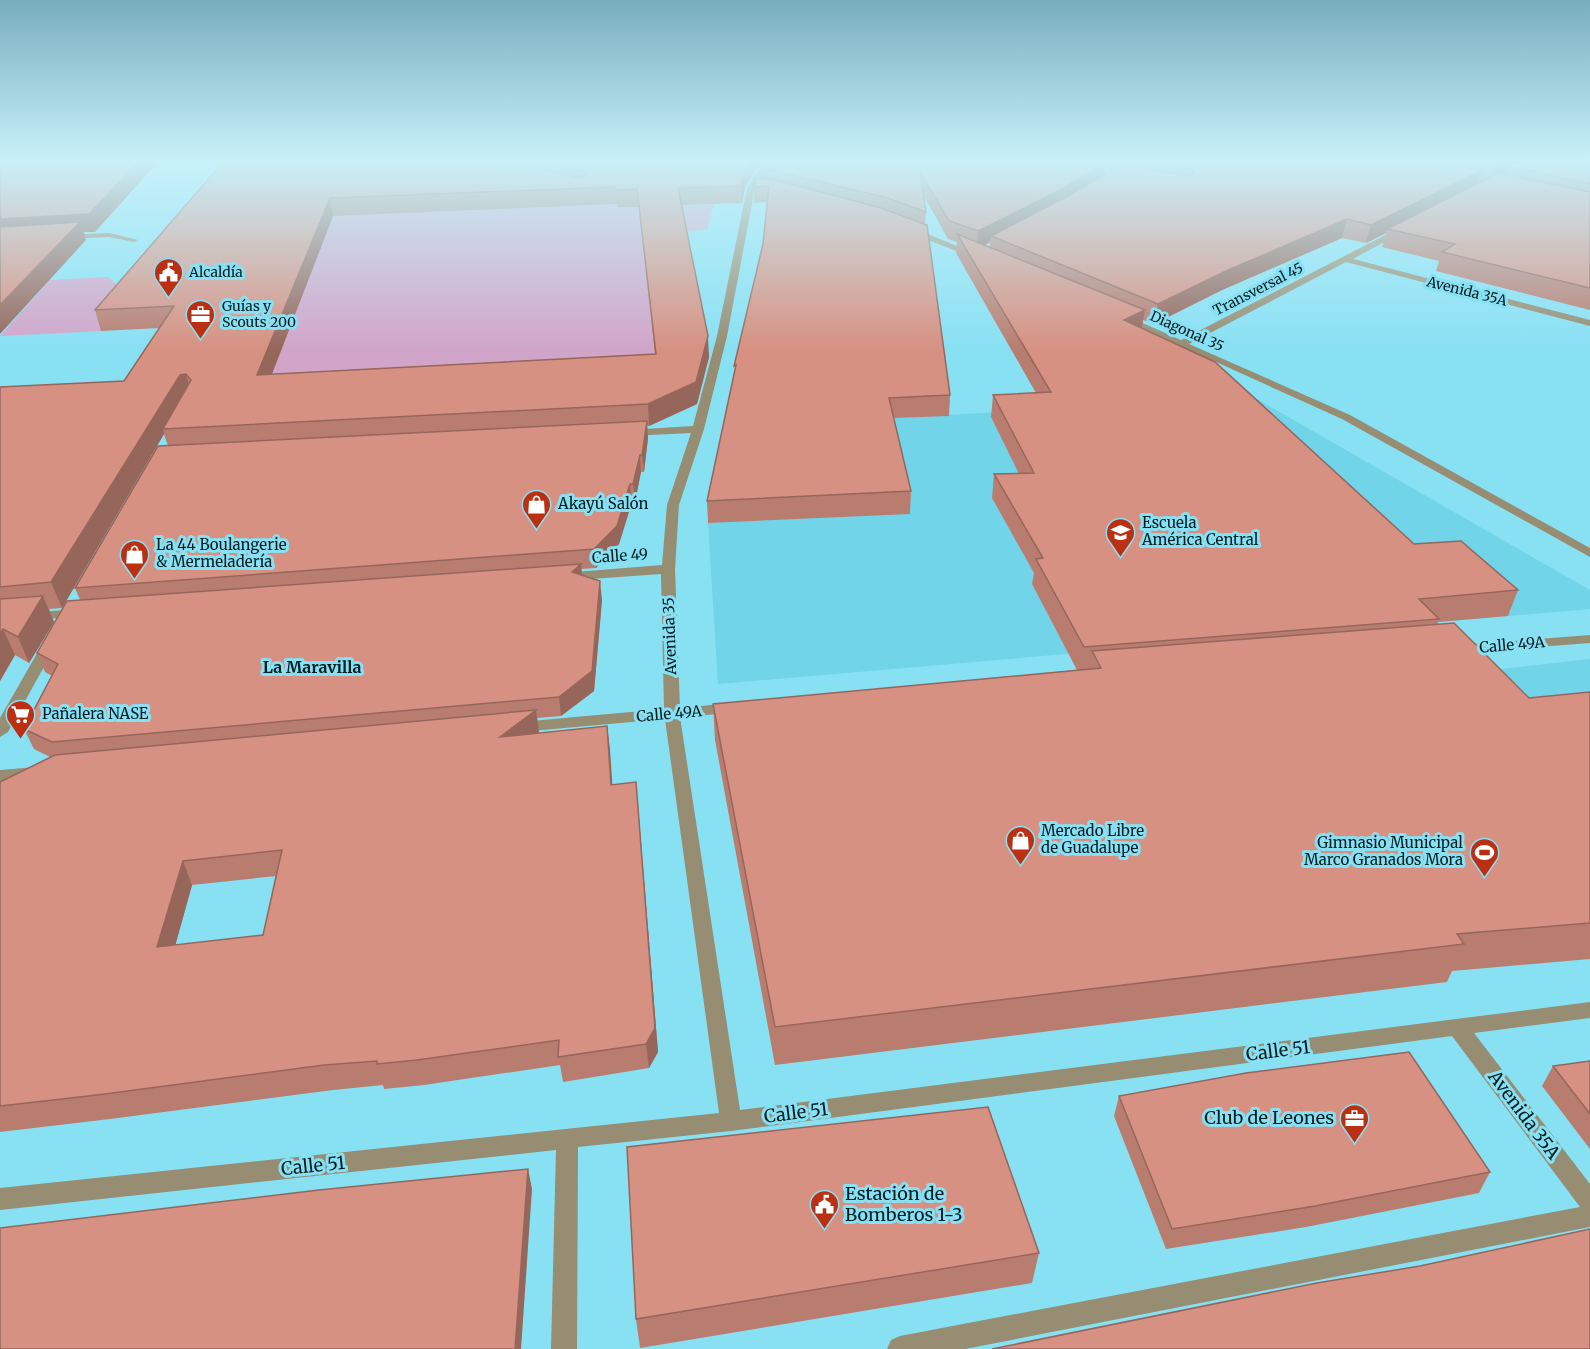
<svg xmlns="http://www.w3.org/2000/svg" width="1590" height="1349" font-family="Merriweather,serif">
<style>
.built{fill:#71d4e9}
.green{fill:#d1a5c9}
.lines{fill:none;stroke-linecap:round;stroke-linejoin:round}
.lane{fill:#968d72;fill-rule:evenodd}
.street{fill:#968d72;fill-rule:evenodd}
.wall{fill:#b97d70;fill-rule:evenodd}
.shaded-wall{fill:#96665b}
.building{fill:#d79182;stroke:#96665b;stroke-width:1.5;fill-rule:evenodd}
.labels{text-anchor:middle;stroke-width:6;stroke-linejoin:round;paint-order:stroke}
.far-poi-label{font-size:14px;fill:#011d22;stroke:#88e0f3;text-anchor:start}
.far-street-label{font-size:14px;fill:#011d22;stroke:#88e0f3}
.poi-label{font-size:15px;fill:#011d22;stroke:#88e0f3;text-anchor:start}
.street-label{font-size:15px;fill:#011d22;stroke:#88e0f3}
.neighbourhood-label{font-size:16px;font-weight:bold;fill:#011d22;stroke:#88e0f3}
.near-street-label{font-size:18px;fill:#011d22;stroke:#88e0f3}
.near-poi-label{font-size:18px;fill:#011d22;stroke:#88e0f3;text-anchor:end}
</style>
<rect width="100%" height="100%" fill="#88e0f3"/>
<g class="built">
<polygon points="1257,399 1590,590 1590,609 718,684 708,523 730,417 868,419"/>
<polygon points="1590,659 1590,816 1457,674"/>
</g>
<g class="green">
<polygon points="619,194 618,207 714,204 707,230 685,231 675,375 223,399 299,210"/>
<polygon points="108,277 122,290 114,315 103,331 0,336 50,280"/>
</g>
<g class="lines">
<polygon class="lane" points="109,233 138,240 134,242 109,237 66,239 62,237 66,235"/>
<g class="street">
<polygon points="762,161 769,161 755,188 727,336 704,429 679,505 675,569 680,708 732,703 740,708 732,713 680,717 740,1110 1590,1002 1590,1018 1474,1033 1590,1184 1590,1227 965,1349 887,1349 891,1340 900,1336 1580,1207 1452,1036 731,1131 578,1147 577,1349 551,1349 556,1150 0,1210 0,1188 719,1113 665,719 520,732 512,727 520,722 664,709 661,574 563,581 556,577 563,573 662,565 667,505 691,433 629,436 623,433 629,430 693,426 717,336 747,188"/>
<polygon points="907,228 913,228 979,255 972,257 907,232"/>
<polygon points="1399,228 1406,230 1353,259 1590,320 1590,326 1346,262 1189,344 1350,415 1590,548 1590,557 1342,419 1119,318 1127,316 1181,340"/>
<polygon points="78,609 85,613 83,616 0,623 0,615"/>
<polygon points="1590,635 1590,643 1459,653 1452,649 1459,645"/>
<polygon points="50,639 57,643 8,732 0,737 0,718 43,643"/>
<polygon points="36,767 42,768 44,772 42,776 0,782 0,770"/>
</g>
</g>
<g class="wall">
<path d="M224,161H761L745,187L742,203L681,205L709,357L697,404L649,426H647L648,438L644,472H641L635,502H632L619,544L596,568L581,569L582,576L602,600L594,691L561,716L537,718L539,733L607,726L612,785L638,805L658,1052L649,1068L563,1082L560,1065L424,1085L384,1089L383,1085L333,1090L110,1119L0,1132V782L50,757L34,749L24,729L52,676L45,672L37,653L80,600L75,588L168,446L164,434L62,608L49,609L54,622L29,663L15,655L0,681V387L124,381L160,328L101,331L95,310ZM617,204V207H639L655,354L272,374L333,216ZM276,876L263,935L175,945L192,885Z"/>
<path d="M763,161H1590V310L1436,271L1439,261L1382,247L1386,233L1366,243L1342,238L1222,290L1154,324L1143,320L1142,329L1414,544L1518,590L1508,616L1438,622V624L1529,698L1590,692V959L1452,971L1447,982L775,1065L715,740L713,704L1077,670L1032,584L1034,573L992,498L994,474H1019L991,417L993,395L1036,393L956,253L957,242L948,239L924,196L926,212L925,224L950,395L949,416L893,418L911,491L910,514L708,523L707,501L763,244L767,202L754,203V187L759,178V167ZM1130,162V166L1125,165ZM1105,170L1111,171L1104,175ZM990,242V247L985,245Z"/>
<polygon points="1590,1061 1590,1149 1542,1086 1553,1066"/>
<polygon points="1119,1096 1490,1172 1479,1193 1306,1227 1166,1249 1114,1116"/>
<polygon points="1039,1253 1032,1283 640,1348 636,1319"/>
</g>
<g class="shaded-wall">
<polygon points="139,161 159,161 95,232 84,232 86,240 0,334 0,219"/>
<polygon points="751,161 761,161 745,187 742,203 741,186 745,170"/>
<polygon points="1117,161 1130,161 1115,172"/>
<polygon points="1502,161 1529,161 1510,166 1508,171 1490,181 1495,164"/>
<polygon points="1106,163 1104,179 991,236 990,242 977,250 978,231"/>
<polygon points="1482,170 1477,187 1387,229 1386,233 1366,243 1371,225"/>
<polygon points="330,198 333,216 263,397 257,375"/>
<polygon points="1347,219 1342,238 1222,290 1154,324 1158,304 1226,271"/>
<polygon points="1145,310 1141,331 1124,320"/>
<polygon points="708,336 709,357 697,404 649,426 648,404"/>
<polygon points="186,374 192,396 163,429 164,434 62,608 51,582 180,375"/>
<polygon points="647,421 648,438 644,472 642,455"/>
<polygon points="640,455 641,472 635,502 633,484"/>
<polygon points="630,484 632,502 619,544 596,568 594,549"/>
<polygon points="581,564 583,582 572,572"/>
<polygon points="600,581 602,600 594,691 561,716 559,697"/>
<polygon points="43,596 54,622 29,663 18,637"/>
<polygon points="3,629 15,655 0,681 0,634"/>
<polygon points="536,710 539,733 500,737"/>
<polygon points="607,726 610,749 614,809 611,785"/>
<polygon points="636,782 658,1052 649,1068 646,1044"/>
<polygon points="183,861 192,885 168,972 157,947"/>
<polygon points="528,1169 532,1189 521,1349 515,1349"/>
</g>
<g class="building">
<polygon points="0,161 139,161 89,214 0,219"/>
<path d="M224,161H511L578,178L587,175L586,172L543,161H751L745,170L741,186L678,188L708,336L696,382L648,404L163,429L191,380L186,374L180,375L51,582L0,587V387L124,381L174,306L95,310ZM615,187L616,190L637,189L656,354L257,375L330,198Z"/>
<polygon points="763,161 1095,161 1106,163 1058,191 978,231 949,221 920,172 926,212 888,198 759,167"/>
<polygon points="1142,161 1426,161 1482,170 1371,225 1347,219 1226,271 1158,304 991,236 1066,197 1121,165 1188,176 1194,173 1192,170"/>
<polygon points="1474,161 1502,161 1495,164"/>
<polygon points="1521,161 1590,161 1590,184 1510,166"/>
<polygon points="1498,173 1590,192 1590,288 1442,252 1455,244 1387,229"/>
<polygon points="756,178 772,179 881,208 927,225 950,395 889,398 911,491 707,501 736,365 734,366 763,244 769,186 754,187"/>
<polygon points="80,222 0,305 0,227"/>
<polygon points="957,234 1145,310 1124,320 1215,362 1414,544 1461,541 1518,590 1419,599 1439,619 1084,647 1036,559 1043,558 994,474 1034,473 993,395 1051,392"/>
<polygon points="647,421 642,455 640,455 633,484 630,484 617,526 594,549 75,588 158,446"/>
<polygon points="581,564 572,572 600,581 592,671 559,697 52,742 24,729 58,664 37,653 67,601"/>
<polygon points="43,596 18,637 3,629 0,634 0,599"/>
<polygon points="1454,623 1529,698 1590,692 1590,923 1457,934 1464,944 775,1027 713,704 1101,668 1092,651"/>
<path d="M536,710L500,737L607,726L611,785L636,782L655,1028L646,1044L558,1057L559,1040L417,1060L377,1064V1061L324,1065L97,1095L0,1106V782L55,755ZM282,850L263,935L157,947L183,861Z"/>
<polygon points="1409,1052 1490,1172 1315,1206 1172,1229 1119,1096 1246,1073"/>
<polygon points="1590,1061 1590,1114 1553,1066"/>
<polygon points="988,1107 1039,1253 636,1319 627,1147"/>
<polygon points="528,1169 515,1349 0,1349 0,1228 319,1190"/>
<polygon points="1590,1229 1590,1349 992,1349 1317,1283 1420,1266"/>
</g>
<linearGradient id="sky" x2="0" y2="1"><stop stop-color="#78aebe"/><stop offset="0.46" stop-color="#c9f1fa"/><stop offset="1" stop-color="#c9f1fa" stop-opacity="0"/></linearGradient>
<rect width="1590" height="349" fill="url(#sky)"/>
<defs>
<symbol id="civic-pin" viewBox="-11 -11 22 30"><path d="M0 17L-7.5 6A9.5 9.5 0 1 1 7.5 6Z" fill="#bb2f13" stroke="#88e0f3"/><path d="M-.6-6.5H3V-4.5H.6V-3L4-1V1h2V6H-6V1h2V-1L-.6-3ZM-1.2 2.5V6h2.4V2.5Z" fill="#fff"/></symbol>
<symbol id="office-pin" viewBox="-11 -11 22 30"><path d="M0 17L-7.5 6A9.5 9.5 0 1 1 7.5 6Z" fill="#bb2f13" stroke="#88e0f3"/><path d="M-6-3h4V-5.5h4V-3h4V5H-6ZM-1-4.5V-3h2v-1.5ZM-6 0V1H6V0Z" fill="#fff"/></symbol>
<symbol id="shop-pin" viewBox="-11 -11 22 30"><path d="M0 17L-7.5 6A9.5 9.5 0 1 1 7.5 6Z" fill="#bb2f13" stroke="#88e0f3"/><path d="M-5-2.5h2.3a2.7 3.5 0 0 1 5.4 0H5L5.5 6h-11ZM-1.5-2.5h3a1.5 2.3 0 0 0-3 0Z" fill="#fff"/></symbol>
<symbol id="school-pin" viewBox="-11 -11 22 30"><path d="M0 17L-7.5 6A9.5 9.5 0 1 1 7.5 6Z" fill="#bb2f13" stroke="#88e0f3"/><path d="M0-5L7-2L0 1L-7-2ZM-4 1L0 2.5L4 1V4Q0 6-4 4Z" fill="#fff"/></symbol>
<symbol id="supermarket-pin" viewBox="-11 -11 22 30"><path d="M0 17L-7.5 6A9.5 9.5 0 1 1 7.5 6Z" fill="#bb2f13" stroke="#88e0f3"/><path d="M-6-5.5h2.5l.6 2H6L4.5 2H-2.5L-4.4-4H-6ZM-1.5 3.2a1.3 1.3 0 1 0 .1 0ZM3 3.2a1.3 1.3 0 1 0 .1 0Z" fill="#fff"/></symbol>
<symbol id="stadium-pin" viewBox="-11 -11 22 30"><path d="M0 17L-7.5 6A9.5 9.5 0 1 1 7.5 6Z" fill="#bb2f13" stroke="#88e0f3"/><path d="M0-5a6.5 5 0 1 0 0 10a6.5 5 0 1 0 0-10ZM-3.5-1.8h7v3.6h-7Z" fill="#fff"/></symbol>
</defs>
<g fill-rule="evenodd">
<use href="#civic-pin" x="152" y="256" width="33" height="45"/>
<use href="#office-pin" x="184" y="298" width="33" height="45"/>
<use href="#shop-pin" x="520" y="488" width="33" height="45"/>
<use href="#school-pin" x="1104" y="516" width="33" height="45"/>
<use href="#shop-pin" x="118" y="538" width="33" height="45"/>
<use href="#supermarket-pin" x="4" y="698" width="33" height="45"/>
<use href="#shop-pin" x="1004" y="824" width="33" height="45"/>
<use href="#stadium-pin" x="1468" y="836" width="33" height="45"/>
<use href="#office-pin" x="1338" y="1102" width="33" height="45"/>
<use href="#civic-pin" x="808" y="1188" width="33" height="45"/>
</g>
<g class="labels">
<g class="far-poi-label">
<text x="189" y="277">Alcaldía</text>
<text x="222" y="311">Guías y<tspan x="222" dy="16">Scouts 200</tspan></text>
</g>
<g class="far-street-label">
<text transform="translate(1258 289) rotate(-27)" y="5">Transversal 45</text>
<text transform="translate(1467 291) rotate(14)" y="5">Avenida 35A</text>
<text transform="translate(1187 331) rotate(24)" y="5">Diagonal 35</text>
</g>
<g class="poi-label">
<text x="558" y="509">Akayú Salón</text>
<text x="1142" y="528">Escuela<tspan x="1142" dy="17">América Central</tspan></text>
<text x="156" y="550">La 44 Boulangerie<tspan x="156" dy="17">&amp; Mermeladería</tspan></text>
<text x="42" y="719">Pañalera NASE</text>
<text x="1041" y="836">Mercado Libre<tspan x="1041" dy="17">de Guadalupe</tspan></text>
<text x="1463" y="848" text-anchor="end">Gimnasio Municipal<tspan x="1463" dy="17">Marco Granados Mora</tspan></text>
</g>
<g class="street-label">
<text transform="translate(620 556) rotate(-4)" y="5">Calle 49</text>
<text transform="translate(670 636) rotate(-92)" y="5">Avenida 35</text>
<text transform="translate(1512 645) rotate(-5)" y="5">Calle 49A</text>
<text transform="translate(669 714) rotate(-5)" y="5">Calle 49A</text>
</g>
<g class="neighbourhood-label">
<text x="312" y="673">La Maravilla</text>
</g>
<g class="near-street-label">
<text transform="translate(1278 1051) rotate(-7)" y="6">Calle 51</text>
<text transform="translate(796 1113) rotate(-7)" y="6">Calle 51</text>
<text transform="translate(1524 1115) rotate(53)" y="6">Avenida 35A</text>
<text transform="translate(313 1166) rotate(-6)" y="6">Calle 51</text>
</g>
<g class="near-poi-label">
<text x="1334" y="1124">Club de Leones</text>
<text x="845" y="1200" text-anchor="start">Estación de<tspan x="845" dy="21">Bomberos 1-3</tspan></text>
</g>
</g>
</svg>
